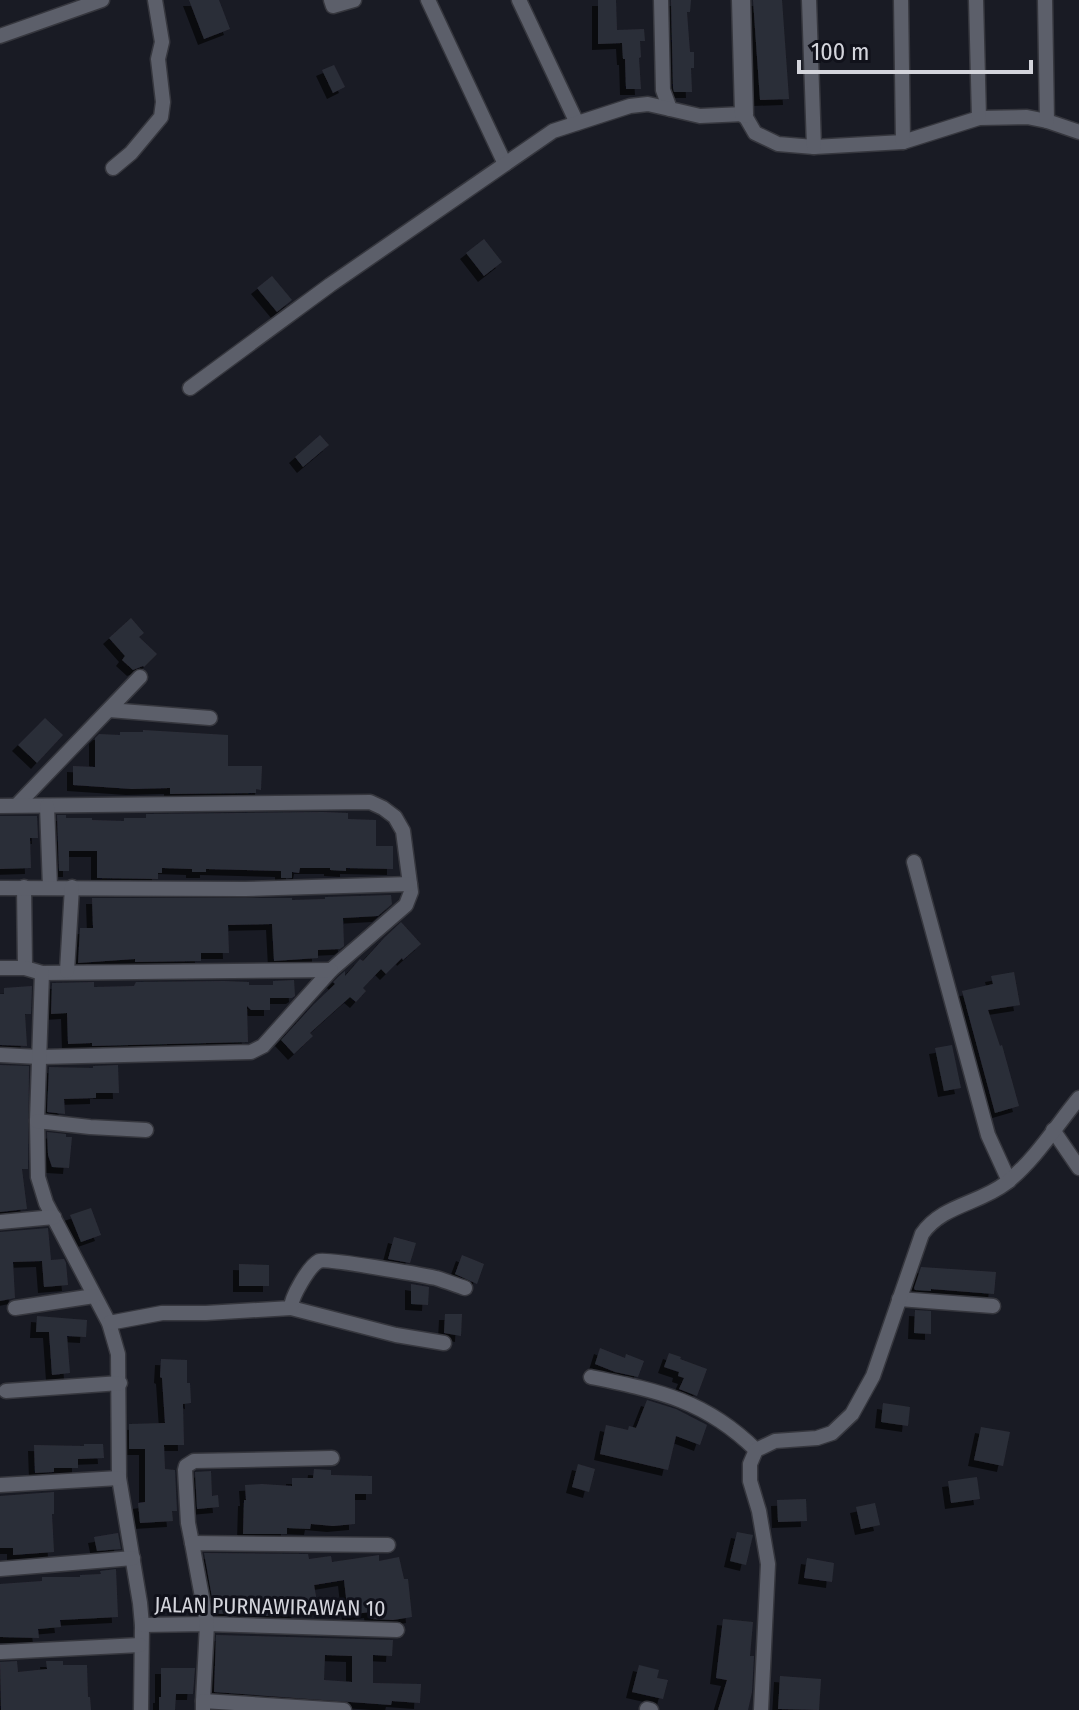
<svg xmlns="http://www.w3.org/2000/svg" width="1079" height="1710" font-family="'Fira Sans Condensed',sans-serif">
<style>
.building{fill:#2c2e38;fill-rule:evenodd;filter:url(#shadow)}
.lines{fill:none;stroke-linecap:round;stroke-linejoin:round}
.minor-casing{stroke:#36373e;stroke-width:17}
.tertiary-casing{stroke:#36373e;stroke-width:21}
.minor{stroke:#5c5f6a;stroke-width:14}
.tertiary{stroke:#5c5f6a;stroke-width:18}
.labels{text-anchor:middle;stroke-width:6;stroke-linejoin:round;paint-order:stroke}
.street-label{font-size:22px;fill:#d3d4db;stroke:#10111a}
</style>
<defs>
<filter id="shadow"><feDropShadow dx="-6" dy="6" stdDeviation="0" flood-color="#0009"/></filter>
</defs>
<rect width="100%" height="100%" fill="#191b24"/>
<g class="building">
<polygon points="189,0 219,0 230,29 204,39"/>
<polygon points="598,0 616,0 617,30 644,29 645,41 640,41 641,57 639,58 641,89 626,89 625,59 623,59 622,43 598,44"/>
<polygon points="671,0 691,0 690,12 687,12 690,52 694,52 694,68 691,68 692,92 674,92 673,88"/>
<polygon points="753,0 782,0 789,99 760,100"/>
<polygon points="334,65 345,87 333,93 322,70"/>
<polygon points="484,239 502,262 484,276 466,253"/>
<polygon points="272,276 292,300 277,312 257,288"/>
<polygon points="320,435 329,445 303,467 295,457"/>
<polygon points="131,618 144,633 139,637 157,654 144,667 143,666 133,670 122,660 125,656 109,638"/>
<polygon points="45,718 63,735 37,763 18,745"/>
<polygon points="143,730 228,735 228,766 262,766 261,790 256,789 256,793 170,794 170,788 132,789 73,785 73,766 95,767 95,738 99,734 120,735 120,732 143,732"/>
<polygon points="323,812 348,813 348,819 376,820 376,846 393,846 393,869 346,868 346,871 330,870 330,868 300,868 299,873 292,872 292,878 281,878 281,871 206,869 206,872 192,872 192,869 162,868 162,873 158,873 158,879 97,878 97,851 69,851 69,871 59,871 57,815 66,815 66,818 92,818 92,820 124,821 124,818 146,818 146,814"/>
<polygon points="0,816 37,816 38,838 30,838 31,868 0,869"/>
<polygon points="391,895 392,904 378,916 343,918 344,946 340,949 318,950 318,958 274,961 272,924 228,925 229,953 201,953 201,961 135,962 135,959 78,963 80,928 93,928 92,898 292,898 292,900 325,899 325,897"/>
<polygon points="401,922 421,944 403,960 402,958 386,974 381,969 363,988 366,991 356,1002 350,997 310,1033 313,1036 294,1054 281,1040 313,1005 335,984 333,982 338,977 345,971 345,976 360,959 363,961 384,938"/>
<polygon points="1014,972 1020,1005 988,1010 1000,1046 1002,1045 1019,1106 995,1113 962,991 993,984 991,976"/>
<polygon points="294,980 295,996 292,998 270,998 270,1010 251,1010 247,1006 248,1042 92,1046 92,1043 68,1044 67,1013 51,1014 52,983 94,982 94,987 134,986 136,982 224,981 249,982 249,985 273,985 273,981"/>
<polygon points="32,986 31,1014 25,1014 27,1046 0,1045 0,994 4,994 4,988"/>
<polygon points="952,1045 961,1088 944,1091 935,1048"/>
<polygon points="0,1065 29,1066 28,1169 22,1169 27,1209 0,1212"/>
<polygon points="118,1065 119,1093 96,1093 96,1098 64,1099 65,1114 47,1112 49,1067 93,1068 93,1066"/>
<polygon points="47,1132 66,1134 66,1137 72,1137 69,1168 52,1167 48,1155"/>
<polygon points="91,1208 101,1235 81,1242 70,1215"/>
<polygon points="48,1228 51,1260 64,1259 66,1263 68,1285 44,1287 42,1261 13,1262 15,1298 0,1301 0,1232"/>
<polygon points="394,1237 416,1243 410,1263 388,1259"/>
<polygon points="462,1255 484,1264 477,1284 455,1274"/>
<polygon points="239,1264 269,1265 269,1286 239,1286"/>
<polygon points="921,1267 996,1272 994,1294 931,1289 931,1291 915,1290 914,1288"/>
<polygon points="411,1284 429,1287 428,1305 411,1304"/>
<polygon points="915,1310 931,1311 931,1334 914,1333"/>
<polygon points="445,1314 462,1314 461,1336 444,1333"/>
<polygon points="37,1316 87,1320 86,1337 67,1336 70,1373 52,1375 49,1332 36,1332"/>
<polygon points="600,1348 625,1358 626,1354 644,1361 638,1377 615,1372 595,1364"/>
<polygon points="669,1353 681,1357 680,1359 707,1369 697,1396 679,1389 684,1378 678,1376 679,1372 664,1367"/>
<polygon points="161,1359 187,1360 187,1383 190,1383 191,1403 183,1404 184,1445 164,1445 165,1469 175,1470 177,1511 172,1511 173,1521 140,1523 138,1503 145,1502 145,1449 129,1449 129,1424 165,1423 162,1378 160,1377"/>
<polygon points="647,1400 676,1409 707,1425 700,1445 676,1436 668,1470 600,1454 606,1425 628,1430 629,1426 636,1428"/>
<polygon points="883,1403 910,1407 908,1426 881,1422"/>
<polygon points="981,1427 1010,1432 1003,1466 974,1460"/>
<polygon points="84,1444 103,1444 104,1458 78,1459 78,1468 54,1468 54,1472 35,1473 34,1445 84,1446"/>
<polygon points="578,1464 595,1469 589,1492 572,1487"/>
<polygon points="314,1469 331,1470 331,1475 372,1476 372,1494 355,1494 355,1524 333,1526 311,1524 310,1529 287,1528 287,1534 243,1534 244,1500 246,1500 245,1485 262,1484 292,1486 292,1478 313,1478"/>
<polygon points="211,1471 212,1496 218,1495 219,1507 197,1509 195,1472"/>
<polygon points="977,1477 980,1499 951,1503 948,1481"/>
<polygon points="54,1492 54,1514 52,1514 54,1552 13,1555 13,1548 0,1548 0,1496"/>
<polygon points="806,1499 807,1521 778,1522 777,1500"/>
<polygon points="875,1503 880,1525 861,1529 856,1507"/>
<polygon points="737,1532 753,1535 746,1565 730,1561"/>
<polygon points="118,1533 121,1549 97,1551 94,1537"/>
<polygon points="204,1553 308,1554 309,1559 331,1556 332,1562 379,1555 379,1561 399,1557 404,1579 408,1579 412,1617 393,1620 371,1619 370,1612 348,1615 344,1580 314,1585 318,1607 297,1610 298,1614 266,1616 259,1616 259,1612 215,1614"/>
<polygon points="807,1558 834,1563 832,1582 804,1578"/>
<polygon points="116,1569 118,1617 60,1620 61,1627 38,1629 39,1638 0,1637 0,1584 42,1581 42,1577 80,1577 80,1575 101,1574 100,1571"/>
<polygon points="723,1619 753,1622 750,1656 754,1656 752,1692 748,1710 718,1710 727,1680 716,1678"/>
<path d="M216,1635L393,1640L392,1656L373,1655V1683L421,1684L420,1703L392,1701L391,1705L214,1692ZM325,1655L352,1656V1682L324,1680Z"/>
<polygon points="17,1661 18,1672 47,1669 46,1661 63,1661 63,1665 87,1665 88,1697 90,1697 91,1710 1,1710 0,1662"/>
<polygon points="639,1665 659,1670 657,1678 668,1680 663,1699 632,1692"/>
<polygon points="161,1668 195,1668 193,1694 176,1694 175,1710 159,1710 159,1697 161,1697"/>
<polygon points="780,1676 821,1679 819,1710 778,1709"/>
</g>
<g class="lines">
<defs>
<g id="minor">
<polyline points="331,0 333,6 354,0"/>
<polyline points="428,0 505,164"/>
<polyline points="519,0 577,123"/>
<polyline points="661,0 663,90 670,109 700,116 744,114 755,133 778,144 814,147 903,142 979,118 1027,117 1047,121 1079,132"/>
<polyline points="809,0 814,147"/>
<polyline points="901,0 903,142"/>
<polyline points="976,0 979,118"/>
<polyline points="1045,0 1047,121"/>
<polyline points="0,36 102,0"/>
<polyline points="113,168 131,153 161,117 163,102 158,59 162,42 155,0"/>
<polyline points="190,388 330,285 553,131 630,106 648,104 670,109"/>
<polyline points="109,710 210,718"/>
<polyline points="17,805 140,677"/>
<polyline points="0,806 370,802 383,808 395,817 403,831 410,884 411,892 406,905 331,970 263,1046 251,1052 40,1057 0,1055"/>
<polyline points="47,806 50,887"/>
<polyline points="914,862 988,1135 1009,1181"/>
<polyline points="24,887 25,968"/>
<polyline points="0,888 245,889 410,884"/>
<polyline points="0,968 25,968 42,973 331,970"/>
<polyline points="67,971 72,887"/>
<polyline points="42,973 37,1121 38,1177 46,1203 109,1323 118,1354 119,1478 140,1603 142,1625 141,1710"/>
<polyline points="37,1121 90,1127 146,1130"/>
<polyline points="1053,1130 1079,1168"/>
<polyline points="0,1222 54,1217"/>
<polyline points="899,1299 993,1306"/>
<polyline points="15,1308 94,1296"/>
<polyline points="291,1308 396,1335 444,1343"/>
<path d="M109,1323L162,1313H206L291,1308C291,1297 309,1266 319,1261C327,1258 422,1275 436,1278C446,1281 456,1285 465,1288"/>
<path d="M591,1377C659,1391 705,1400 756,1450"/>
<polyline points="6,1391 120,1383"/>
<polyline points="0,1485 119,1478"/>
<polyline points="192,1543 188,1523 185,1470 186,1466 194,1461 332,1458"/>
<polyline points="0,1569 133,1558"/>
<polyline points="142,1625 207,1624 397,1630"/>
<polyline points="1,1652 140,1645"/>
<polyline points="203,1701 207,1624 192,1543 388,1545"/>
<polyline points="647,1709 651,1710"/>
<polyline points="203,1710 203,1701 344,1710"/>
<path d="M761,1710L768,1564L759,1511L750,1481V1464L756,1450L775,1441L817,1438L832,1433L852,1414L873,1376L922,1234C942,1205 979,1204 1006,1183C1035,1160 1056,1126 1079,1098"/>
</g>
<polyline id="tertiary" points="741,0 744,114"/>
</defs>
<use href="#minor" class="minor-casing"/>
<use href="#tertiary" class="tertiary-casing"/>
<use href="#minor" class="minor"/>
<use href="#tertiary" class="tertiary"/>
</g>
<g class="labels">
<g class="street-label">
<text transform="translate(270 1606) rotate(1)" y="8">JALAN PURNAWIRAWAN 10</text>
</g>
</g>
<path d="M799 60v12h232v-12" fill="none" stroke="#d3d4db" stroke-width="4"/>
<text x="811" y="60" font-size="24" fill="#d3d4db" stroke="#10111a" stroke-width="6" paint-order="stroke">100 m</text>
</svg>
